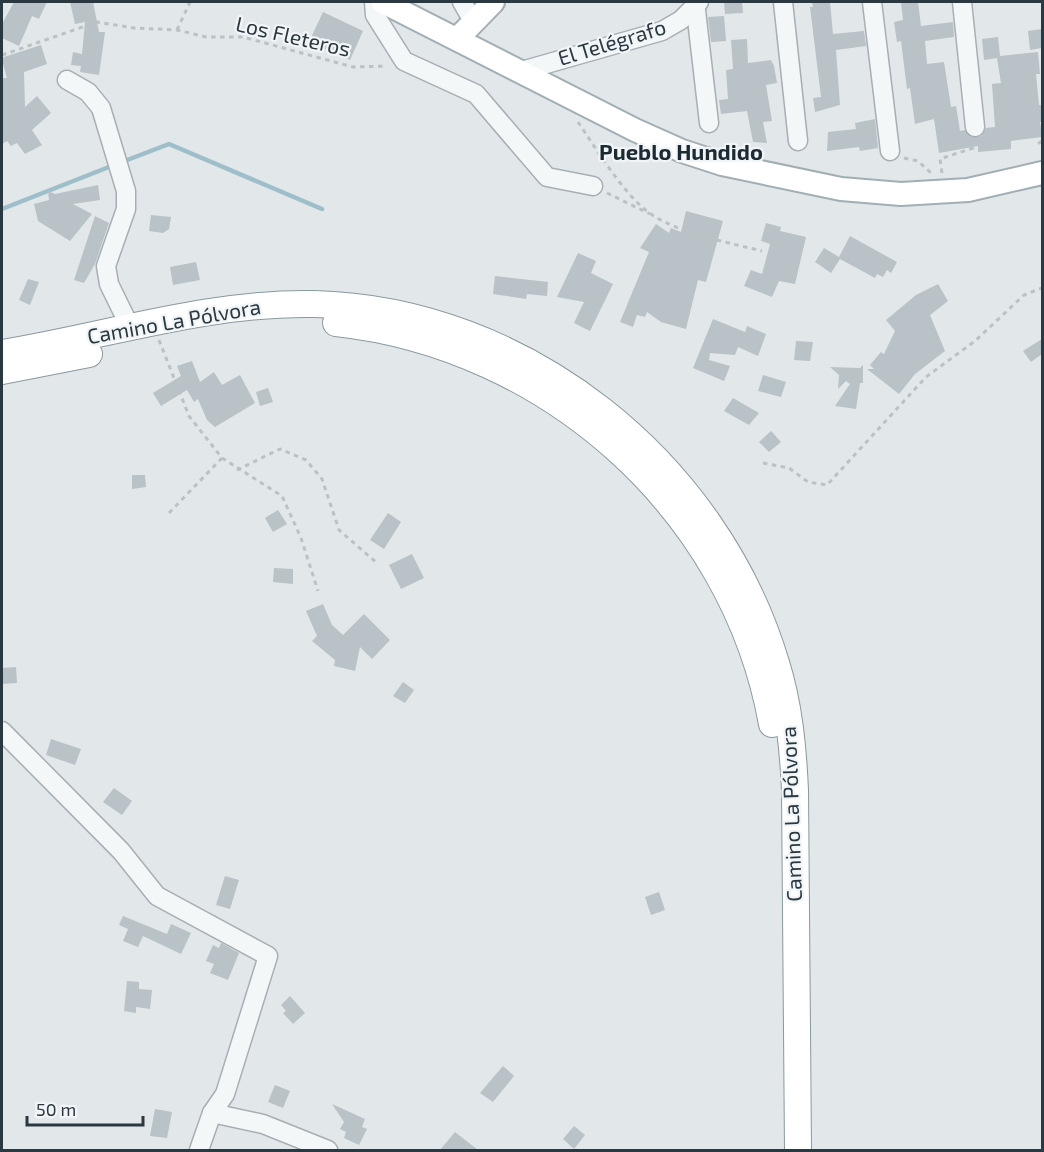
<svg xmlns="http://www.w3.org/2000/svg" width="1044" height="1152" font-family="'Exo 2',sans-serif">
<style>
.lines{fill:none;stroke-linecap:round;stroke-linejoin:round}
.stream{stroke:#9ebec9;stroke-width:4.5}
.building{fill:#b9c2c7}
.minor-casing{stroke:#a7afb4;stroke-width:21}
.major-casing{stroke:#a1afb5;stroke-width:26}
.highway-casing{stroke:#8999a0;stroke-width:28}
.path{stroke:#bbc2c5;stroke-width:3;stroke-dasharray:4.5 4.5;stroke-linecap:butt}
.minor{stroke:#f4f7f8;stroke-width:18}
.major{stroke:#fff;stroke-width:22}
.highway{stroke:#fff;stroke-width:26}
.labels{text-anchor:middle;stroke-width:4.5;stroke-linejoin:round;paint-order:stroke}
.street-label{font-size:21px;fill:#2a3941;stroke:#f1f5f7}
.neighbourhood-label{font-size:22px;font-weight:bold;fill:#1c2a32;stroke:#f1f5f7}
</style>
<rect width="100%" height="100%" fill="#e2e7ea"/>
<g class="lines">
<g class="stream">
<polyline points="122,162 169,144 322,209"/>
<polyline points="2,209 114,165"/>
</g>
</g>
<g class="building">
<polygon points="14,2 47,2 39,19 32,16 19,46 2,38 2,24"/>
<polygon points="70,2 93,2 99,32 105,32 99,75 80,72 81,66 71,65 73,52 82,54 85,22 75,24"/>
<polygon points="724,2 742,2 743,13 725,14"/>
<polygon points="812,2 830,2 833,34 864,31 866,46 836,50 840,105 815,112 813,98 821,97 810,7 813,7"/>
<polygon points="901,2 918,2 921,26 953,22 954,37 925,41 927,64 944,62 951,107 956,106 960,131 965,130 971,137 981,136 986,128 995,127 992,84 1001,83 997,58 984,60 982,39 998,37 1000,56 1038,52 1040,74 1036,74 1039,105 1042,105 1042,122 1040,122 1042,137 1011,141 1011,149 978,152 978,146 939,153 934,119 915,124 910,88 907,89 901,41 897,42 894,22 903,20"/>
<polygon points="323,12 363,31 350,60 309,42"/>
<polygon points="724,16 726,41 711,42 708,17"/>
<polygon points="1042,29 1042,48 1030,50 1028,31"/>
<polygon points="747,39 748,63 771,60 774,66 777,83 766,85 772,121 763,122 767,143 753,142 747,111 721,114 719,100 728,99 726,70 733,69 731,40"/>
<polygon points="41,45 47,64 24,72 25,107 37,96 51,113 32,130 42,145 25,154 17,143 11,146 7,141 2,144 2,78 7,78 2,60 4,57"/>
<polygon points="875,119 878,148 860,151 859,147 827,151 828,132 856,129 855,123"/>
<polygon points="98,185 100,200 73,204 92,214 70,241 38,221 34,204 49,200 48,191 55,194"/>
<polygon points="686,211 723,221 706,282 698,280 686,329 661,322 647,312 645,317 637,315 633,327 620,322 649,252 640,248 656,224 669,233 671,228 681,232"/>
<polygon points="151,215 171,217 169,229 163,233 149,231"/>
<polygon points="95,216 109,223 95,264 84,283 74,280"/>
<polygon points="766,223 781,227 780,231 806,237 795,284 779,281 772,297 744,286 751,270 762,274 770,244 761,241"/>
<polygon points="850,236 897,262 891,273 887,270 883,277 877,274 875,278 840,259 831,273 815,262 824,248 839,257"/>
<polygon points="578,253 596,261 591,273 613,284 590,331 574,323 584,302 557,297"/>
<polygon points="196,262 200,280 173,285 170,267"/>
<polygon points="495,276 548,282 547,296 527,294 526,299 493,294"/>
<polygon points="28,279 39,282 30,305 19,300"/>
<polygon points="938,284 948,301 930,315 945,351 915,374 899,394 867,369 874,369 870,365 881,352 884,354 895,331 886,320 916,295"/>
<polygon points="713,319 745,332 747,326 766,334 758,356 738,347 735,355 710,353 709,360 730,366 724,381 693,368"/>
<polygon points="1042,339 1042,354 1031,362 1023,351"/>
<polygon points="796,341 813,342 810,361 794,360"/>
<polygon points="192,361 200,382 214,372 222,385 240,375 255,403 215,427 207,420 198,399 194,402 187,390 161,406 153,393 181,376 177,366"/>
<polygon points="863,365 863,383 860,383 856,409 835,406 850,384 846,381 838,389 839,375 830,367 860,368"/>
<polygon points="763,375 786,382 781,397 758,391"/>
<polygon points="268,388 273,402 260,406 256,392"/>
<polygon points="733,398 759,413 749,425 724,411"/>
<polygon points="771,431 781,442 769,452 759,442"/>
<polygon points="132,475 145,475 146,487 132,489"/>
<polygon points="278,510 287,524 273,532 265,518"/>
<polygon points="388,513 401,522 384,549 370,540"/>
<polygon points="412,554 424,578 401,589 389,565"/>
<polygon points="274,568 293,569 293,584 273,582"/>
<polygon points="323,604 332,625 343,635 364,614 390,640 372,659 360,647 355,671 334,666 335,660 312,641 317,636 306,611"/>
<polygon points="16,667 17,683 2,684 2,668"/>
<polygon points="403,682 414,690 405,703 393,696"/>
<polygon points="51,739 81,749 75,765 46,755"/>
<polygon points="114,788 132,801 122,815 103,802"/>
<polygon points="225,876 239,880 230,909 216,905"/>
<polygon points="659,892 665,910 651,915 645,897"/>
<polygon points="123,916 167,934 171,924 191,933 181,954 143,936 138,947 123,941 128,929 119,925"/>
<polygon points="221,943 239,953 228,980 210,973 214,964 206,961 213,945 219,948"/>
<polygon points="127,981 139,982 139,989 152,990 150,1009 136,1007 136,1013 124,1011"/>
<polygon points="290,996 305,1013 293,1024 283,1013 286,1011 281,1005"/>
<polygon points="503,1066 514,1076 493,1102 480,1093"/>
<polygon points="275,1085 290,1091 283,1108 268,1102"/>
<polygon points="332,1104 365,1119 362,1127 367,1129 359,1145 344,1138 346,1132 340,1129 344,1122"/>
<polygon points="155,1109 172,1112 167,1138 150,1136"/>
<polygon points="574,1126 585,1135 574,1149 563,1139"/>
<polygon points="455,1132 478,1150 440,1150"/>
</g>
<g class="lines">
<defs>
<g id="minor">
<polyline points="374,2 375,15 404,61 476,94 547,177 593,186"/>
<polyline points="462,2 473,21"/>
<polyline points="695,2 709,123"/>
<polyline points="783,2 798,141"/>
<polyline points="872,2 890,151"/>
<polyline points="962,2 975,127"/>
<polyline points="518,72 662,31 681,20 699,2"/>
<polyline points="67,80 88,92 101,108 126,191 126,209 106,266 109,284 130,327"/>
<polyline points="2,731 121,851 157,896 268,956 225,1094 212,1113 199,1150"/>
<polyline points="212,1113 263,1124 328,1150"/>
</g>
<g id="major">
<polyline points="383,2 635,130 682,151 722,164 841,189 901,194 968,190 1042,173"/>
<polyline points="457,39 493,2"/>
</g>
<g id="highway">
<path d="M336,323C550,346 734,511 772,724"/>
<path d="M2,353C106,336 208,302 314,304C525,309 716,462 776,663C789,704 793,747 795,790L798,1150"/>
<polyline points="2,371 89,354"/>
</g>
</defs>
<use href="#minor" class="minor-casing"/>
<use href="#major" class="major-casing"/>
<use href="#highway" class="highway-casing"/>
<g class="path">
<polyline points="177,30 190,2"/>
<polyline points="2,55 97,22 134,28 177,30 206,37 243,37 353,67 387,66"/>
<path d="M578,122C597,150 628,202 657,218C687,235 730,243 762,251"/>
<polyline points="1042,141 1039,143 1042,144"/>
<polyline points="904,158 918,161 931,173"/>
<polyline points="942,173 940,159 973,148 973,143"/>
<polyline points="607,193 650,214"/>
<polyline points="159,340 189,416 222,458 282,496 301,538 318,591"/>
<polyline points="763,463 789,468 808,482 827,485 926,377 975,341 1024,295 1042,288"/>
<polyline points="237,470 280,449 306,460 322,479 339,530 378,564"/>
<polyline points="169,513 222,458"/>
</g>
<use href="#minor" class="minor"/>
<use href="#major" class="major"/>
<use href="#highway" class="highway"/>
</g>
<g class="labels">
<g class="street-label">
<text transform="translate(293 37) rotate(13)" y="7">Los Fleteros</text>
<text transform="translate(612 43) rotate(-17)" y="7">El Telégrafo</text>
<text transform="translate(174 322) rotate(-10)" y="7">Camino La Pólvora</text>
<text transform="translate(792 814) rotate(-92)" y="7">Camino La Pólvora</text>
</g>
<g class="neighbourhood-label">
<text x="681" y="160">Pueblo Hundido</text>
</g>
</g>
<rect width="1044" height="1152" fill="none" stroke="#2a3941" stroke-width="6"/>
<path d="M27 1116v9h116v-9" fill="none" stroke="#2a3941" stroke-width="3"/>
<text x="36" y="1116" font-size="18" fill="#2a3941" stroke="#f1f5f7" stroke-width="4.5" paint-order="stroke">50 m</text>
</svg>
